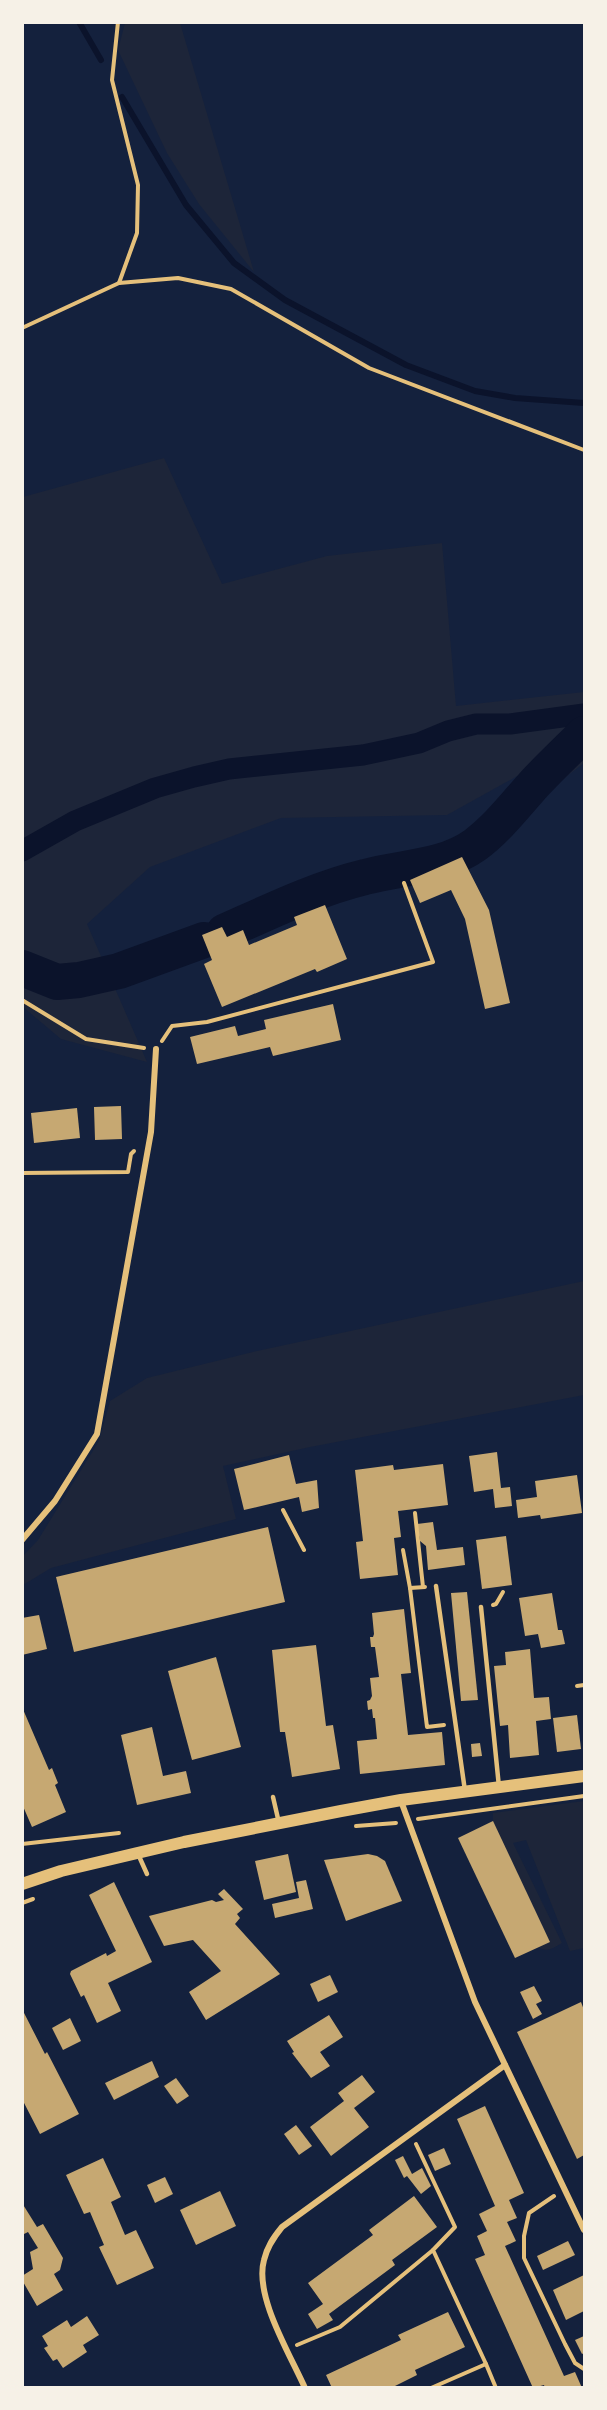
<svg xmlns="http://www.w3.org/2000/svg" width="607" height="2410" font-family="'IBM Plex Serif',serif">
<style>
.green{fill:#1d2539}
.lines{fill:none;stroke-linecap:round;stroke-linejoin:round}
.stream{stroke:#0b132b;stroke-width:6}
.canal{stroke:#0b132b;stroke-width:21}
.river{stroke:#0b132b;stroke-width:36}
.building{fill:#c6a872}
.path{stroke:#e5c07b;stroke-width:4}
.service{stroke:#e5c07b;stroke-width:4.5}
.minor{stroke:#e5c07b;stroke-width:6}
.secondary{stroke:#e5c07b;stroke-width:12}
</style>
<rect width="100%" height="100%" fill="#14213d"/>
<g class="green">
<polygon points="125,23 180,23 254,272 199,204 167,153 118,50"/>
<polygon points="164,458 222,584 327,556 442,543 456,706 584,692 584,763 541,796 521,774 447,815 281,818 150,867 87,924 147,1062 61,1039 23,1007 23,497"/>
<polygon points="584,1281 584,1395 310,1447 223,1466 236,1519 51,1568 23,1585 23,1556 38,1540 99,1441 110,1401 147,1378 257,1351"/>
<path d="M584,1801V1948L570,1951L526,1840L513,1843L562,1943C553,1948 547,1953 538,1947L550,1941L493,1821V1813Z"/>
</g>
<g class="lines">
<g class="stream">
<polyline points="79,22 101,60"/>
<polyline points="122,97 186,205 234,263 285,300 406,365 475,391 515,398 584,403"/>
</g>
<polyline class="canal" points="22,851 75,821 155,788 194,777 229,769 363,755 419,743 448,731 476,724 510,724 584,714"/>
<g class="river">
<path d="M224,932C271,911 316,889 365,877C401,867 443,868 475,845C498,828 516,804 535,783C551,766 568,750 584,734"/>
<polyline points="22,968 57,982 79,980 119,971 204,940"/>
</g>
</g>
<g class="building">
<polygon points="462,857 489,910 510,1003 485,1009 465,919 451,890 420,903 410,880"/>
<polygon points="325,905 347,959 317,972 315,969 222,1007 204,964 212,960 202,935 222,927 227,937 243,930 249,945 297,925 294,917"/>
<polygon points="333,1004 341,1040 273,1056 270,1047 197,1064 190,1037 235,1026 238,1036 266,1029 264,1020"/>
<polygon points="121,1106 122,1139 95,1140 94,1107"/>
<polygon points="77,1108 80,1138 34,1143 31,1113"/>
<polygon points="497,1452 501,1488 510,1487 512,1506 495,1508 493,1489 474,1492 469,1456"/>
<polygon points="289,1455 296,1484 317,1480 319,1508 302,1512 299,1497 244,1510 234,1469"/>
<polygon points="443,1464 448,1505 398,1511 401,1537 394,1538 398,1575 360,1579 356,1542 363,1541 355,1470 393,1465 394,1470"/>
<polygon points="577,1475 582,1513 541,1519 540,1515 518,1518 516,1500 537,1497 535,1481"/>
<polygon points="433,1522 437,1550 463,1547 465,1565 428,1570 426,1546 420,1541 417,1524"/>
<polygon points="268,1527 285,1602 74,1652 56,1577"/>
<polygon points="506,1536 512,1585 482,1589 476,1540"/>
<polygon points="467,1592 478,1700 461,1701 451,1593"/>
<polygon points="552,1593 558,1630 562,1630 565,1644 541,1648 538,1634 525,1636 519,1598"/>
<polygon points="404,1609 411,1673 401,1674 408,1735 442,1732 445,1765 360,1774 357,1741 377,1739 375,1718 373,1718 372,1709 368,1710 367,1701 370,1700 372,1696 370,1678 379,1677 375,1647 371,1647 370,1637 373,1637 374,1634 372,1613"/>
<polygon points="39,1615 47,1649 22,1655 22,1618"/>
<polygon points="316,1645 326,1726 333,1725 340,1769 292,1777 285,1732 280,1732 272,1650"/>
<polygon points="530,1649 534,1698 549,1697 551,1719 536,1721 539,1755 510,1758 508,1725 500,1726 494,1666 506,1665 505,1652"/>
<polygon points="216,1657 241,1747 192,1760 168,1671"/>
<polygon points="22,1707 49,1770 52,1768 58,1783 55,1785 66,1812 32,1827 22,1804"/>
<polygon points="577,1715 581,1749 557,1752 553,1718"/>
<polygon points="152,1727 163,1776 186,1771 191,1793 137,1805 121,1735"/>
<polygon points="480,1743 482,1756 472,1757 471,1744"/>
<polygon points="493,1821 550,1942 515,1958 458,1838"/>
<polygon points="288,1854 296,1892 264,1900 255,1861"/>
<polygon points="368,1854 377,1856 385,1861 402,1901 346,1921 324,1860"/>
<polygon points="306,1880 313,1909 275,1918 272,1904 299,1898 296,1882"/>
<polygon points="114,1882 152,1962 108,1983 121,2011 97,2023 84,1995 81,1997 70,1974 71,1971 106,1953 107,1956 116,1951 89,1895"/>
<polygon points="224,1889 243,1909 237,1914 240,1918 235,1924 280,1974 206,2020 189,1992 221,1971 193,1940 164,1946 149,1916 212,1900 216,1902 224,1900 218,1894"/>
<polygon points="330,1975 338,1992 318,2002 310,1984"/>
<polygon points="534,1986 542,2001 536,2004 542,2014 533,2019 520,1992"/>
<polygon points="581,2002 584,2010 584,2155 577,2159 517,2032"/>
<polygon points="22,2009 45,2054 47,2052 79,2114 40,2134 22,2099"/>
<polygon points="329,2015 343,2037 320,2052 330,2066 311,2078 292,2053 294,2052 287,2041"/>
<polygon points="70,2018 81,2041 63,2050 52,2028"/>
<polygon points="152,2061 159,2077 114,2100 105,2083"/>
<polygon points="362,2075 375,2092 354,2108 369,2127 331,2156 310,2127 344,2101 338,2093"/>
<polygon points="176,2078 189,2096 177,2104 164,2086"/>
<polygon points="485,2106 524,2193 509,2200 517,2218 507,2222 516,2241 505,2246 564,2376 575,2372 582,2388 545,2388 544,2385 533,2388 475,2259 485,2255 477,2236 487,2231 479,2214 495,2206 457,2119"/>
<polygon points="296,2125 312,2146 299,2155 284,2134"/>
<polygon points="444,2148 451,2164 435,2171 428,2155"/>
<polygon points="403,2156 412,2174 422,2168 431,2186 421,2194 407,2176 404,2178 395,2160"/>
<polygon points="103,2158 121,2197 111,2202 125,2235 136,2230 154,2268 117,2285 99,2247 104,2245 90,2212 84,2214 66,2175"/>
<polygon points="165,2177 173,2194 155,2203 147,2185"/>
<polygon points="220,2191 236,2226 196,2245 180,2210"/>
<polygon points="414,2196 437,2227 392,2260 395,2265 329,2314 333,2320 317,2329 308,2314 323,2304 308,2283 373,2235 369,2230"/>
<polygon points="22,2203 37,2227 43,2224 63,2258 60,2270 54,2274 63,2290 37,2306 22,2280 22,2276 33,2269 30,2252 38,2248 28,2232 22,2235"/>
<polygon points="568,2241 575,2255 543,2270 537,2256"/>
<polygon points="584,2275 584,2311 566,2320 553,2290"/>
<polygon points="448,2312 465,2347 415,2370 417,2375 391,2388 332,2388 326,2375 401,2340 398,2335"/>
<polygon points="87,2316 99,2335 83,2345 87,2352 63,2368 57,2359 53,2361 44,2348 48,2346 42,2336 67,2320 71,2327"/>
<polygon points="584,2336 584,2353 582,2354 575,2340"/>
</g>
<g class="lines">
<g class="path">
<polyline points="118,22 112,80 138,185 137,233 119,283"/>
<polyline points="22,328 119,283 178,278 231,289 369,368 584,450"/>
<polyline points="22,1000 86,1039 144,1048"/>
<polyline points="162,1041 172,1026 207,1022 433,962 404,883"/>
<polyline points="22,1173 128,1172 131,1154 134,1151"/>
<polyline points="283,1510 304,1550"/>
<polyline points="415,1513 423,1587"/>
<polyline points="403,1550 410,1588 427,1727 444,1725"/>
<polyline points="410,1588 425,1587"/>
<polyline points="493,1605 496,1604 503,1592"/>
<polyline points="577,1686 584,1685"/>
<polyline points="418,1819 584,1796"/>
<polyline points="356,1826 396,1823"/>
<polyline points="22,1844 119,1833"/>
<polyline points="22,1903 33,1899"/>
<polyline points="416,2144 455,2227 433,2250 486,2364"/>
<polyline points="554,2196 529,2213 524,2236 524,2258 565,2344 575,2363 584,2369"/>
<polyline points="297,2345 340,2327 433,2250"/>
<polyline points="431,2388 486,2364 496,2388"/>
</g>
<g class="service">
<polyline points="436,1586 465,1791"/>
<polyline points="481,1607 499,1787"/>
<polyline points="273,1797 279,1823"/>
<polyline points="138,1854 147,1874"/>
</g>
<g class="minor">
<polyline points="22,1540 55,1501 97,1434 151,1132 156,1049"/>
<polyline points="401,1801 475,2002 584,2230"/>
<path d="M305,2388C290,2354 254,2296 264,2260C267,2247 273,2238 282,2227L505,2065"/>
</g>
<polyline class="secondary" points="22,1884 61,1871 184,1842 341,1811 401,1800 584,1776"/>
</g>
<rect width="607" height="2410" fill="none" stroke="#f6f1e7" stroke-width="48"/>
</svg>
